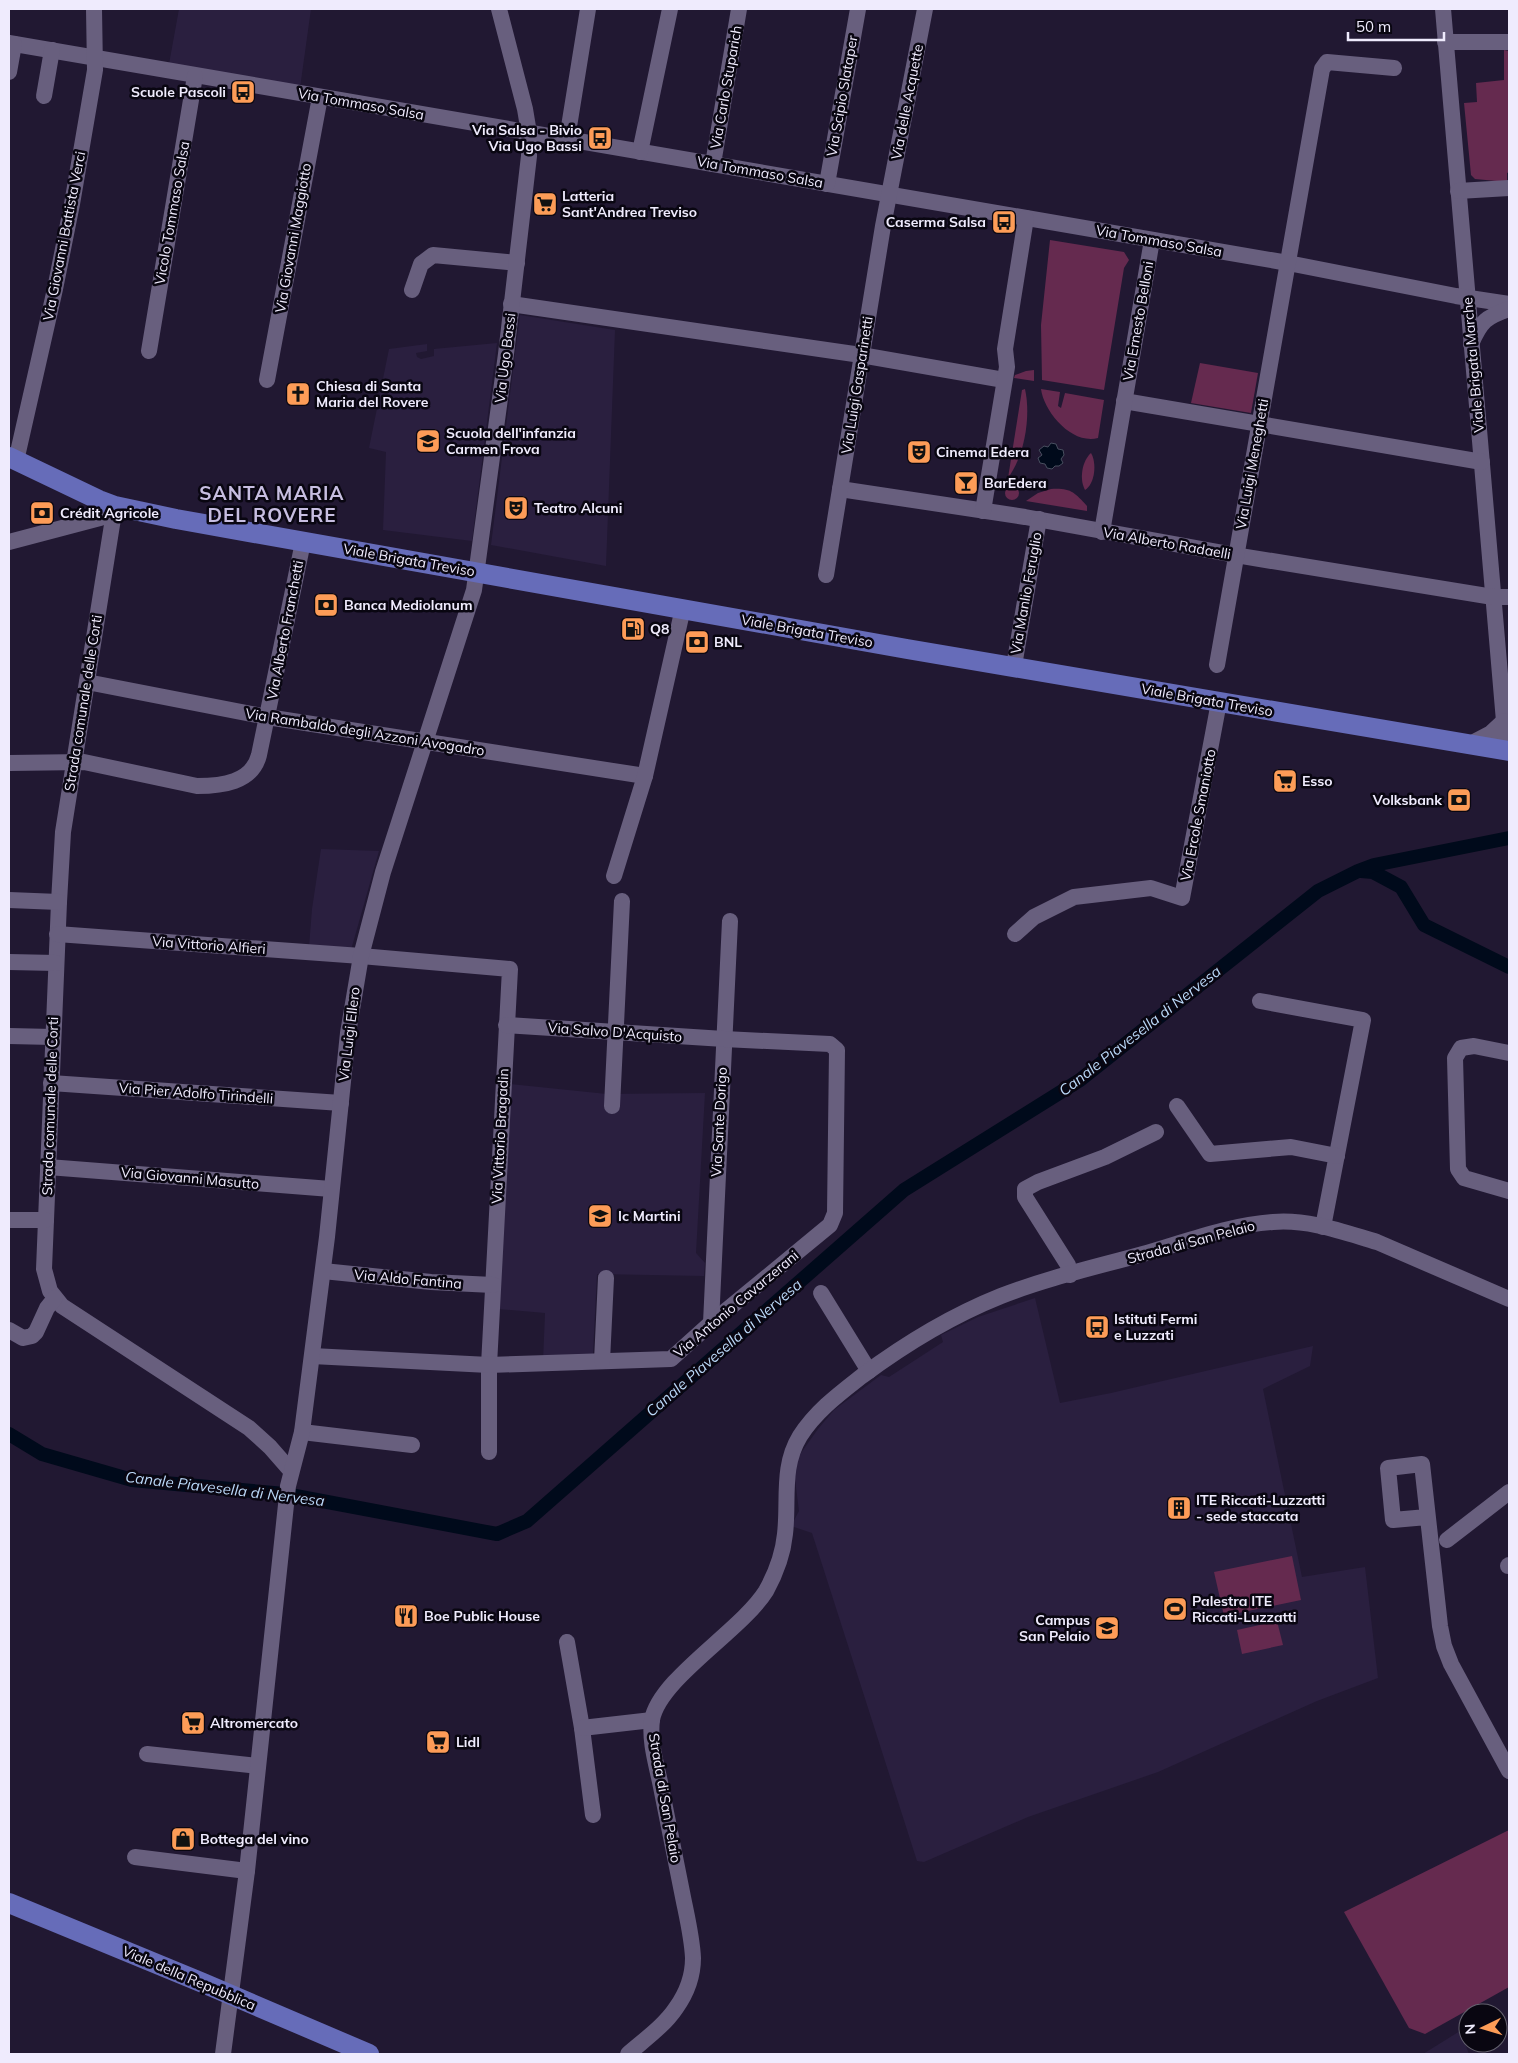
<svg xmlns="http://www.w3.org/2000/svg" width="1518" height="2063" font-family="Mulish,sans-serif">
<style>
.built{fill:#2a1f3f}
.green{fill:#652a4f}
.water{fill:#000a1b;stroke:#484e5f}
.lines{fill:none;stroke-linecap:round;stroke-linejoin:round}
.stream{stroke:#484e5f;stroke-width:4}
.canal{stroke:#000a1b;stroke-width:14}
.minor{stroke:#685f7e;stroke-width:16}
.major{stroke:#666cb9;stroke-width:20}
.labels{text-anchor:middle;stroke-width:5;stroke-linejoin:round;paint-order:stroke}
.street-label{font-size:14px;fill:#efebfd;stroke:#090611}
.poi-label{font-size:14px;font-weight:bold;fill:#efebfd;stroke:#090611;text-anchor:start}
.water-label{font-size:15px;font-style:italic;fill:#bbd9f9;stroke:#090611}
.district-label{font-size:19px;font-weight:bold;letter-spacing:1px;fill:#c7bee1;stroke:#090611}
</style>
<rect width="100%" height="100%" fill="#211832"/>
<g class="built">
<polygon points="179,9 311,9 300,88 169,64"/>
<polygon points="520,315 615,330 606,566 491,545"/>
<polygon points="497,343 472,541 383,530 386,452 369,448 389,349 427,344 427,351 416,353 417,357 421,359 434,356 434,349"/>
<polygon points="321,849 379,851 351,950 309,947 312,909"/>
<polygon points="510,1084 607,1094 705,1093 696,1253 705,1263 704,1276 597,1274 593,1354 543,1362 545,1313 498,1309"/>
<polygon points="1035,1298 1060,1403 1111,1393 1313,1346 1310,1366 1263,1389 1302,1577 1365,1567 1378,1678 1317,1701 1158,1772 1028,1817 924,1862 917,1861 812,1533 791,1526 799,1511 793,1464 818,1429 834,1410 881,1375 889,1377 943,1342 941,1335 978,1317"/>
<polygon points="1460,2031 1469,2054 1423,2054"/>
</g>
<g class="green">
<polygon points="1504,50 1509,51 1509,172 1507,173 1507,182 1475,179 1471,175 1464,103 1477,102 1476,83 1504,80"/>
<polygon points="1050,240 1124,252 1129,260 1124,268 1104,390 1042,380 1041,325"/>
<polygon points="1200,363 1258,373 1251,413 1191,403"/>
<polygon points="1034,370 1034,381 1014,378 1015,375 1026,371"/>
<path d="M1025,389C1031,416 1025,455 1008,478L1022,390Z"/>
<path d="M1041,389L1060,392L1058,406L1061,408L1065,393L1104,400L1098,438C1072,445 1044,412 1041,389Z"/>
<path d="M1091,453C1097,463 1095,484 1085,490C1079,479 1082,461 1091,453Z"/>
<circle cx="1012" cy="493" r="7"/>
<path d="M1051,489C1071,488 1074,492 1087,506V511L1026,501L1038,493Z"/>
<polygon points="1292,1556 1301,1600 1224,1616 1214,1572"/>
<polygon points="1277,1621 1283,1645 1242,1654 1237,1630"/>
<polygon points="1509,1830 1509,1987 1425,2034 1409,2028 1344,1912"/>
</g>
<polygon class="water" points="1051,443 1056,444 1058,449 1063,450 1064,455 1061,459 1063,463 1059,466 1055,466 1052,469 1047,468 1045,464 1040,463 1038,458 1042,455 1039,450 1044,446 1048,447"/>
<g class="lines">
<polyline class="stream" points="9,1435 10,1434"/>
<g class="canal">
<polyline points="1361,871 1373,872 1401,887 1424,925 1509,967"/>
<polyline points="9,1434 42,1454 132,1480 285,1494 497,1534 527,1521 904,1190 1080,1080 1318,891 1358,871 1374,865 1509,838"/>
</g>
<g class="minor">
<polyline points="1443,9 1504,721 1501,750"/>
<polyline points="1445,42 1509,42"/>
<polyline points="9,43 1288,263 1456,296 1509,304"/>
<polyline points="9,72 14,44"/>
<polyline points="44,96 52,50"/>
<polyline points="567,139 588,9"/>
<polyline points="640,152 670,9"/>
<polyline points="713,164 739,9"/>
<polyline points="827,184 858,9"/>
<polyline points="1458,191 1509,188"/>
<polyline points="412,290 421,264 433,255 517,263"/>
<polyline points="511,304 861,355 1004,380"/>
<path d="M1471,344C1481,321 1486,317 1509,309"/>
<polyline points="149,351 195,76"/>
<polyline points="267,380 320,97"/>
<polyline points="1124,401 1482,462"/>
<polyline points="16,461 55,289 72,204 95,70 94,9"/>
<polyline points="840,489 1025,517 1235,555 1493,597 1509,597"/>
<polyline points="115,506 63,832 59,902 44,1269 50,1291 62,1306 249,1428 270,1447 291,1471"/>
<polyline points="983,511 1007,367 1005,349 1026,218"/>
<polyline points="1102,532 1152,240"/>
<polyline points="9,542 100,518 115,506"/>
<polyline points="826,575 883,226 925,9"/>
<polyline points="1217,665 1322,69 1327,62 1394,68"/>
<polyline points="1014,666 1039,519"/>
<polyline points="87,682 267,717 645,776"/>
<polyline points="1470,744 1491,733 1504,721"/>
<path d="M9,763L84,762L197,786C221,786 252,783 259,755L303,542"/>
<polyline points="614,876 645,776 683,608"/>
<polyline points="9,900 59,902"/>
<polyline points="57,934 361,956 510,969 489,1365 489,1452"/>
<polyline points="1015,934 1034,917 1074,897 1151,888 1182,898 1219,702"/>
<polyline points="9,962 56,963"/>
<polyline points="1260,1001 1363,1020 1323,1227"/>
<polyline points="9,1036 53,1037"/>
<polyline points="1509,1053 1474,1046 1461,1048 1455,1058 1458,1169 1464,1178 1509,1191"/>
<polyline points="51,1083 341,1103"/>
<polyline points="612,1106 622,901"/>
<polyline points="1177,1106 1210,1154 1291,1147 1337,1156"/>
<polyline points="48,1167 331,1189"/>
<polyline points="9,1220 46,1220"/>
<polyline points="323,1271 431,1282 493,1285"/>
<polyline points="1070,1275 1068,1265 1025,1197 1025,1189 1038,1182 1105,1157 1156,1132"/>
<polyline points="821,1293 869,1371"/>
<polyline points="711,1323 730,921"/>
<polyline points="9,1330 23,1338 32,1336 36,1332 47,1308 55,1298"/>
<polyline points="312,1356 489,1365 671,1359 711,1323 830,1225 835,1213 837,1050 830,1044 724,1039 506,1025"/>
<polyline points="602,1361 606,1278"/>
<polyline points="302,1432 412,1445"/>
<polyline points="1427,1517 1393,1520 1388,1468 1422,1464 1440,1626 1444,1646 1451,1664 1509,1771"/>
<polyline points="1447,1540 1509,1492"/>
<polyline points="1508,1566 1509,1565"/>
<polyline points="567,1642 582,1728 593,1815"/>
<polyline points="582,1728 652,1720"/>
<polyline points="147,1754 258,1766"/>
<polyline points="135,1857 247,1871"/>
<polyline points="223,2054 247,1871 288,1486 302,1432 327,1237 348,1033 361,956 383,872 474,590 506,354 529,156 529,133 525,109 499,9"/>
<path d="M628,2054C644,2040 664,2026 676,2008C686,1994 693,1976 693,1958C692,1936 686,1913 682,1892C675,1857 668,1822 661,1787C657,1766 649,1742 652,1720C659,1679 741,1631 766,1591C776,1573 783,1554 785,1534C789,1500 781,1467 800,1436C816,1411 839,1394 862,1376C905,1344 951,1316 1001,1296C1047,1278 1096,1267 1143,1254C1185,1242 1229,1225 1273,1222C1309,1219 1343,1232 1377,1242L1509,1299"/>
</g>
<g class="major">
<polyline points="9,457 99,500 115,506 176,519 907,649 1509,751"/>
<polyline points="9,1903 203,1983 369,2054"/>
</g>
</g>
<defs>
<symbol id="bus-square" viewBox="-11 -11 22 22"><rect x="-9" y="-9" width="18" height="18" rx="4" fill="#fd9c57" stroke="#090611"/><path d="M-5-6H5V4H4V6H2V4H-2V6H-4V4H-5ZM-3.5-4V0h7V-4ZM-3.5 1.2v1.5H-2V1.2ZM2 1.2v1.5H3.5V1.2Z" fill="#111"/></symbol>
<symbol id="supermarket-square" viewBox="-11 -11 22 22"><rect x="-9" y="-9" width="18" height="18" rx="4" fill="#fd9c57" stroke="#090611"/><path d="M-6-5.5h2.5l.6 2H6L4.5 2H-2.5L-4.4-4H-6ZM-1.5 3.2a1.3 1.3 0 1 0 .1 0ZM3 3.2a1.3 1.3 0 1 0 .1 0Z" fill="#111"/></symbol>
<symbol id="church-square" viewBox="-11 -11 22 22"><rect x="-9" y="-9" width="18" height="18" rx="4" fill="#fd9c57" stroke="#090611"/><path d="M-1.2-6h2.4v3.5h3.3v2.4h-3.3V6h-2.4V-.1h-3.3v-2.4h3.3Z" fill="#111"/></symbol>
<symbol id="school-square" viewBox="-11 -11 22 22"><rect x="-9" y="-9" width="18" height="18" rx="4" fill="#fd9c57" stroke="#090611"/><path d="M0-5L7-2L0 1L-7-2ZM-4 1L0 2.5L4 1V4Q0 6-4 4Z" fill="#111"/></symbol>
<symbol id="theatre-square" viewBox="-11 -11 22 22"><rect x="-9" y="-9" width="18" height="18" rx="4" fill="#fd9c57" stroke="#090611"/><path d="M-5-5.5Q0-4 5-5.5V0Q5 5 0 6Q-5 5-5 0ZM-3.3-2.5H-1v1.5H-3.3ZM1-2.5H3.3v1.5H1ZM-2.8 1Q0 5.5 2.8 1Z" fill="#111"/></symbol>
<symbol id="bar-square" viewBox="-11 -11 22 22"><rect x="-9" y="-9" width="18" height="18" rx="4" fill="#fd9c57" stroke="#090611"/><path d="M-6-5H6L.8 .8V4.5H3.5V6h-7V4.5H-.8V.8Z" fill="#111"/></symbol>
<symbol id="bank-square" viewBox="-11 -11 22 22"><rect x="-9" y="-9" width="18" height="18" rx="4" fill="#fd9c57" stroke="#090611"/><path d="M-6-4H6V4H-6ZM0-2.3a2.3 2.3 0 1 0 0 4.6a2.3 2.3 0 1 0 0-4.6Z" fill="#111"/></symbol>
<symbol id="fuel-square" viewBox="-11 -11 22 22"><rect x="-9" y="-9" width="18" height="18" rx="4" fill="#fd9c57" stroke="#090611"/><path d="M-5.5-6h7V0h2V4h1.3V-2.5L3-4.5l.8-.8L6-3V5H2.5V1h-1V6h-7ZM-4.2-4.7v3.2H.2V-4.7Z" fill="#111"/></symbol>
<symbol id="building-square" viewBox="-11 -11 22 22"><rect x="-9" y="-9" width="18" height="18" rx="4" fill="#fd9c57" stroke="#090611"/><path d="M-4-6H4V6H1V3H-1V6H-4ZM-2.5-4.3h1.7v1.8h-1.7ZM.8-4.3h1.7v1.8H.8ZM-2.5-1h1.7V.8h-1.7ZM.8-1h1.7V.8H.8Z" fill="#111"/></symbol>
<symbol id="stadium-square" viewBox="-11 -11 22 22"><rect x="-9" y="-9" width="18" height="18" rx="4" fill="#fd9c57" stroke="#090611"/><path d="M0-5a6.5 5 0 1 0 0 10a6.5 5 0 1 0 0-10ZM-3.5-1.8h7v3.6h-7Z" fill="#111"/></symbol>
<symbol id="restaurant-square" viewBox="-11 -11 22 22"><rect x="-9" y="-9" width="18" height="18" rx="4" fill="#fd9c57" stroke="#090611"/><path d="M-5-6h1v4h1v-4h1v4h1v-4h1v5L-1.5 .5V6h-2V.5L-5-1ZM5-6V6H3V1.5H1.5Q1.5-4 5-6Z" fill="#111"/></symbol>
<symbol id="shop-square" viewBox="-11 -11 22 22"><rect x="-9" y="-9" width="18" height="18" rx="4" fill="#fd9c57" stroke="#090611"/><path d="M-5-2.5h2.3a2.7 3.5 0 0 1 5.4 0H5L5.5 6h-11ZM-1.5-2.5h3a1.5 2.3 0 0 0-3 0Z" fill="#111"/></symbol>
</defs>
<g fill-rule="evenodd">
<use href="#bus-square" x="229" y="78" width="28" height="28"/>
<use href="#bus-square" x="586" y="124" width="28" height="28"/>
<use href="#supermarket-square" x="531" y="190" width="28" height="28"/>
<use href="#bus-square" x="990" y="208" width="28" height="28"/>
<use href="#church-square" x="284" y="380" width="28" height="28"/>
<use href="#school-square" x="414" y="427" width="28" height="28"/>
<use href="#theatre-square" x="905" y="438" width="28" height="28"/>
<use href="#bar-square" x="952" y="469" width="28" height="28"/>
<use href="#theatre-square" x="502" y="494" width="28" height="28"/>
<use href="#bank-square" x="28" y="499" width="28" height="28"/>
<use href="#bank-square" x="312" y="591" width="28" height="28"/>
<use href="#fuel-square" x="619" y="615" width="28" height="28"/>
<use href="#bank-square" x="683" y="628" width="28" height="28"/>
<use href="#supermarket-square" x="1271" y="767" width="28" height="28"/>
<use href="#bank-square" x="1445" y="786" width="28" height="28"/>
<use href="#school-square" x="586" y="1202" width="28" height="28"/>
<use href="#bus-square" x="1083" y="1313" width="28" height="28"/>
<use href="#building-square" x="1165" y="1494" width="28" height="28"/>
<use href="#stadium-square" x="1161" y="1595" width="28" height="28"/>
<use href="#restaurant-square" x="392" y="1602" width="28" height="28"/>
<use href="#school-square" x="1093" y="1614" width="28" height="28"/>
<use href="#supermarket-square" x="179" y="1709" width="28" height="28"/>
<use href="#supermarket-square" x="424" y="1728" width="28" height="28"/>
<use href="#shop-square" x="169" y="1825" width="28" height="28"/>
</g>
<g class="labels">
<g class="street-label">
<text transform="translate(726 87) rotate(-80)" y="5">Via Carlo Stuparich</text>
<text transform="translate(842 96) rotate(-80)" y="5">Via Scipio Slataper</text>
<text transform="translate(907 102) rotate(-79)" y="5">Via delle Acquette</text>
<text transform="translate(361 104) rotate(10)" y="5">Via Tommaso Salsa</text>
<text transform="translate(760 172) rotate(10)" y="5">Via Tommaso Salsa</text>
<text transform="translate(172 213) rotate(-80)" y="5">Vicolo Tommaso Salsa</text>
<text transform="translate(64 236) rotate(-79)" y="5">Via Giovanni Battista Verci</text>
<text transform="translate(293 238) rotate(-80)" y="5">Via Giovanni Maggiotto</text>
<text transform="translate(1159 241) rotate(10)" y="5">Via Tommaso Salsa</text>
<text transform="translate(1138 321) rotate(-80)" y="5">Via Ernesto Belloni</text>
<text transform="translate(505 358) rotate(-83)" y="5">Via Ugo Bassi</text>
<text transform="translate(1473 365) rotate(-95)" y="5">Viale Brigata Marche</text>
<text transform="translate(857 385) rotate(-81)" y="5">Via Luigi Gasparinetti</text>
<text transform="translate(1252 464) rotate(-80)" y="5">Via Luigi Meneghetti</text>
<text transform="translate(1167 543) rotate(10)" y="5">Via Alberto Radaelli</text>
<text transform="translate(409 560) rotate(10)" y="5">Viale Brigata Treviso</text>
<text transform="translate(1026 593) rotate(-80)" y="5">Via Manlio Feruglio</text>
<text transform="translate(285 630) rotate(-79)" y="5">Via Alberto Franchetti</text>
<text transform="translate(807 631) rotate(10)" y="5">Viale Brigata Treviso</text>
<text transform="translate(1207 700) rotate(10)" y="5">Viale Brigata Treviso</text>
<text transform="translate(83 703) rotate(-81)" y="5">Strada comunale delle Corti</text>
<text transform="translate(365 732) rotate(9)" y="5">Via Rambaldo degli Azzoni Avogadro</text>
<text transform="translate(1198 815) rotate(-79)" y="5">Via Ercole Smaniotto</text>
<text transform="translate(209 945) rotate(4)" y="5">Via Vittorio Alfieri</text>
<text transform="translate(615 1032) rotate(4)" y="5">Via Salvo D'Acquisto</text>
<text transform="translate(349 1034) rotate(-83)" y="5">Via Luigi Ellero</text>
<text transform="translate(196 1093) rotate(4)" y="5">Via Pier Adolfo Tirindelli</text>
<text transform="translate(50 1106) rotate(-88)" y="5">Strada comunale delle Corti</text>
<text transform="translate(719 1122) rotate(-87)" y="5">Via Sante Dorigo</text>
<text transform="translate(500 1136) rotate(-87)" y="5">Via Vittorio Bragadin</text>
<text transform="translate(190 1178) rotate(5)" y="5">Via Giovanni Masutto</text>
<text transform="translate(1191 1242) rotate(-15)" y="5">Strada di San Pelaio</text>
<text transform="translate(408 1279) rotate(5)" y="5">Via Aldo Fantina</text>
<text transform="translate(736 1304) rotate(-40)" y="5">Via Antonio Cavarzerani</text>
<text transform="translate(665 1798) rotate(80)" y="5">Strada di San Pelaio</text>
<text transform="translate(189 1978) rotate(23)" y="5">Viale della Repubblica</text>
</g>
<g class="poi-label">
<text x="226" y="97" text-anchor="end">Scuole Pascoli</text>
<text x="582" y="135" text-anchor="end">Via Salsa - Bivio<tspan x="582" dy="16">Via Ugo Bassi</tspan></text>
<text x="562" y="201">Latteria<tspan x="562" dy="16">Sant'Andrea Treviso</tspan></text>
<text x="986" y="227" text-anchor="end">Caserma Salsa</text>
<text x="316" y="391">Chiesa di Santa<tspan x="316" dy="16">Maria del Rovere</tspan></text>
<text x="446" y="438">Scuola dell'infanzia<tspan x="446" dy="16">Carmen Frova</tspan></text>
<text x="936" y="457">Cinema Edera</text>
<text x="984" y="488">BarEdera</text>
<text x="534" y="513">Teatro Alcuni</text>
<text x="60" y="518">Crédit Agricole</text>
<text x="344" y="610">Banca Mediolanum</text>
<text x="650" y="634">Q8</text>
<text x="714" y="647">BNL</text>
<text x="1302" y="786">Esso</text>
<text x="1442" y="805" text-anchor="end">Volksbank</text>
<text x="618" y="1221">Ic Martini</text>
<text x="1114" y="1324">Istituti Fermi<tspan x="1114" dy="16">e Luzzati</tspan></text>
<text x="1196" y="1505">ITE Riccati-Luzzatti<tspan x="1196" dy="16">- sede staccata</tspan></text>
<text x="1192" y="1606">Palestra ITE<tspan x="1192" dy="16">Riccati-Luzzatti</tspan></text>
<text x="424" y="1621">Boe Public House</text>
<text x="1090" y="1625" text-anchor="end">Campus<tspan x="1090" dy="16">San Pelaio</tspan></text>
<text x="210" y="1728">Altromercato</text>
<text x="456" y="1747">Lidl</text>
<text x="200" y="1844">Bottega del vino</text>
</g>
<g class="water-label">
<text transform="translate(1140 1031) rotate(-38)" y="5">Canale Piavesella di Nervesa</text>
<text transform="translate(724 1348) rotate(-41)" y="5">Canale Piavesella di Nervesa</text>
<text transform="translate(225 1489) rotate(7)" y="5">Canale Piavesella di Nervesa</text>
</g>
<g class="district-label">
<text x="272" y="500">SANTA MARIA<tspan x="272" dy="22">DEL ROVERE</tspan></text>
</g>
</g>
<rect width="1518" height="2063" fill="none" stroke="#efebfd" stroke-width="20"/>
<g transform="translate(1483 2028) rotate(265)"><circle r="24" fill="#090611" stroke="#65626f"/>
<path d="M0-4L9 19L0 12L-9 19Z" fill="#fd9c57"/>
<text y="-8" font-size="14" font-weight="bold" text-anchor="middle" fill="#efebfd">N</text>
</g>
<path d="M1348 32v8h96v-8" fill="none" stroke="#efebfd" stroke-width="2.5"/>
<text x="1356" y="32" font-size="15" fill="#efebfd" stroke="#090611" stroke-width="4" paint-order="stroke">50 m</text>
</svg>
